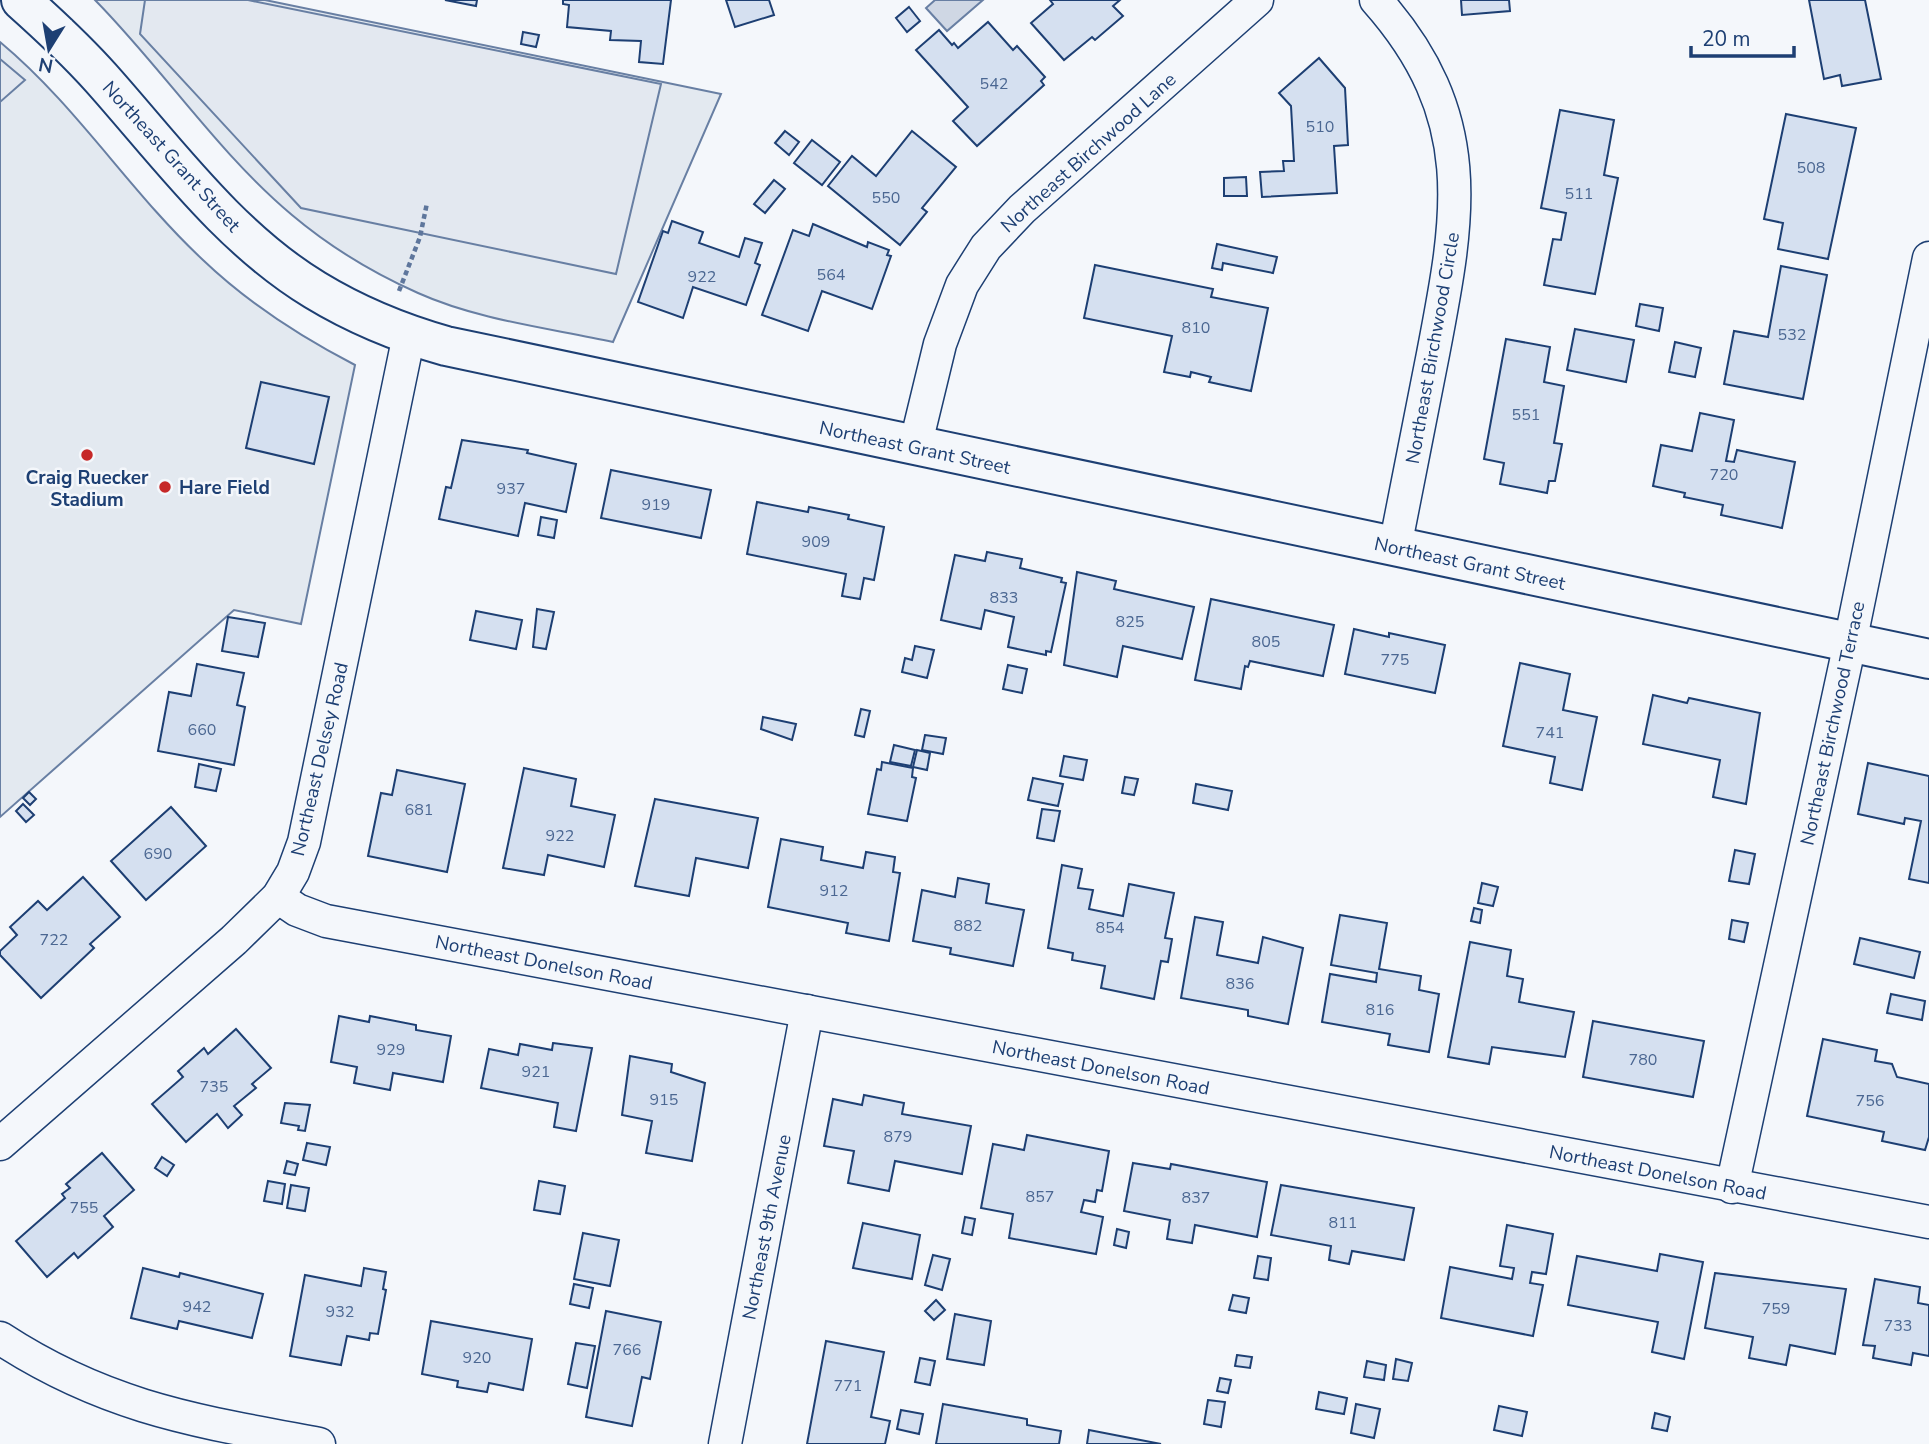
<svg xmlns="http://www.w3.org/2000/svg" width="1929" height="1444" font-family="'Nunito Sans',sans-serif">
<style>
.green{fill:#e3e9f0;stroke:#687fa3;stroke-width:2}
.parking{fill:#e3e8f0;stroke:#687fa3;stroke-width:2}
.water{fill:#cfd7e4;stroke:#687fa3;stroke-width:2}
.building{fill:#d5e0f0;stroke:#1d3f73;stroke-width:2}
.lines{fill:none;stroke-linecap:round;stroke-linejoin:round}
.street-casing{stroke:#1d3f73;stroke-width:35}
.secondary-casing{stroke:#1d3f73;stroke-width:42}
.path{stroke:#5e769c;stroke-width:4.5;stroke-dasharray:5 3.5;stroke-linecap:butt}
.street{stroke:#f4f7fb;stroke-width:32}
.secondary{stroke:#f4f7fb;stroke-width:38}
.poi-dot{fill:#c62828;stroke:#f4f7fb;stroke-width:2.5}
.labels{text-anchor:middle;stroke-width:5;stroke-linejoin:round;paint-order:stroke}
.number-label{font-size:16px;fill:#4b6792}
.street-label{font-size:19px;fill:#1d3f73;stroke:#f4f7fb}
.poi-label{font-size:19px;font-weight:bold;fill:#1d3f73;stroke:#f4f7fb}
</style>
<rect width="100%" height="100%" fill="#f4f7fb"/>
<g class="green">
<path d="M95,0H265L721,94L613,342C549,328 478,320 418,293C373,273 330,247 292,215C218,153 163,69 95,0Z"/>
<path d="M0,42C77,106 130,192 203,260C249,304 299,336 355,365L301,624L234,610L0,817Z"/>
</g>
<g class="parking">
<polygon points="145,0 248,0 661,84 616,274 301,208 140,34"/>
<polygon points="0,59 25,80 0,102"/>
</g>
<polygon class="water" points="935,0 983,0 947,31 926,8"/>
<g class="building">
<polygon points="445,0 477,0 476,6"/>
<polygon points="563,0 671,0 663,64 639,62 641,41 610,40 611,31 567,27 569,5 563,4"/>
<polygon points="726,0 769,0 774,15 735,27"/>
<polygon points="1050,0 1120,0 1113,6 1123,16 1095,40 1092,37 1064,60 1031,23 1053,4"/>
<polygon points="1461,0 1509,0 1510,11 1462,15"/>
<polygon points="1809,0 1865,0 1881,79 1842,86 1840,75 1824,79"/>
<polygon points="909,7 920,21 907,32 896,18"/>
<polygon points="988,22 1013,50 1017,46 1045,77 1041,81 1044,85 977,146 953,121 968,107 916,50 939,30 952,45 954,43 958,48"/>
<polygon points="523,32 539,35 536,47 521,44"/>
<polygon points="1319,58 1345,88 1348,145 1334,146 1337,193 1262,197 1260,172 1284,171 1283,161 1294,161 1291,106 1279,93"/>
<polygon points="1560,110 1614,120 1604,175 1618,178 1595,294 1544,285 1553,239 1561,240 1566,213 1541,208"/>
<polygon points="1786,114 1856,128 1828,259 1778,249 1783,223 1764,219"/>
<polygon points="785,131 799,142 789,155 775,143"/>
<polygon points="912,131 956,167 922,208 927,212 900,245 828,186 852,156 876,176"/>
<polygon points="812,140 840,162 822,185 794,163"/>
<polygon points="1246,177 1247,196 1224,196 1224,178"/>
<polygon points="774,180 785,189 765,213 754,204"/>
<polygon points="672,221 703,232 699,243 739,257 745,238 762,243 755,263 760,265 746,305 693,287 683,318 638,302 663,231 668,233"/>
<polygon points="813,224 867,247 868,242 889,250 887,255 891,256 872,309 822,291 808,331 762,315 793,230 809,236"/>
<polygon points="1217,244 1277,257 1273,273 1223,263 1222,270 1212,268"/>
<polygon points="1095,265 1213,289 1211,297 1268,308 1251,391 1209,382 1211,377 1191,372 1190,377 1164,372 1172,336 1084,318"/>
<polygon points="1781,266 1827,275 1803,399 1724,384 1734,331 1768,337"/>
<polygon points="1640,304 1663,308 1659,331 1636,326"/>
<polygon points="1575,329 1634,340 1626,382 1567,370"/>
<polygon points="1506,339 1550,347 1544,382 1564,386 1554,443 1562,444 1555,481 1549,481 1547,493 1500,484 1504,463 1484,459"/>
<polygon points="1675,342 1701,348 1695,377 1669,372"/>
<polygon points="261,382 329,397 314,464 246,448"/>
<polygon points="1700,413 1734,420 1726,461 1734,462 1737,450 1795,462 1782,528 1721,515 1723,505 1684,497 1685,493 1653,486 1661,445 1692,451"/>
<polygon points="462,440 528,450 527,453 576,464 566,512 525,503 518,536 439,519 446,487 451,488"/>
<polygon points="611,470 711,490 701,538 601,518"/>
<polygon points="757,502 808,512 809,507 849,515 848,519 884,527 874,580 864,578 860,599 842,596 846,574 747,554"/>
<polygon points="541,517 557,520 554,538 538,535"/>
<polygon points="987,552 1022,559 1020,568 1062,578 1061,582 1066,583 1051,652 1046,651 1046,655 1008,647 1014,617 985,610 981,629 941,620 955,555 985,561"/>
<polygon points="1077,572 1116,581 1114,589 1194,607 1182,659 1123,646 1117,677 1064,665"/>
<polygon points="1211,599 1334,625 1323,676 1250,661 1248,667 1245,666 1241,689 1195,680"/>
<polygon points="537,609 554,612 546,649 533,647"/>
<polygon points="476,611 522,620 516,649 470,640"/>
<polygon points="228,617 265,623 258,657 222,651"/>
<polygon points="1354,629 1389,637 1389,633 1445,645 1435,693 1345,674"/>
<polygon points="915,646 934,650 927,678 902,672 905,658 912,660"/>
<polygon points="1520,663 1570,674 1563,710 1597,717 1582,790 1550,783 1555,757 1503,746"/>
<polygon points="197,664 244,673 237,705 245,707 234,765 158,751 169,692 191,696"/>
<polygon points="1008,665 1027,669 1022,693 1003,689"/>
<polygon points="1653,695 1687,703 1689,698 1760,713 1746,804 1713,797 1720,760 1643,744"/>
<polygon points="861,709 870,711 864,737 855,735"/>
<polygon points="763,717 796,724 792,740 761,729"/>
<polygon points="925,735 946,738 943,754 922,750"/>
<polygon points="894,745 915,750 911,766 890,762"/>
<polygon points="917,750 930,753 927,770 913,767"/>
<polygon points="1064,756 1087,760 1083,780 1060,776"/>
<polygon points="882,762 913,768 912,777 916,778 907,821 868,814 877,769 881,770"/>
<polygon points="1868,763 1929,776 1929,883 1909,879 1921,821 1905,818 1904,824 1858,814"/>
<polygon points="199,764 221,769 216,791 195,787"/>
<polygon points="524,768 576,779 571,806 615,815 604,867 548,855 544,875 503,868"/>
<polygon points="397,770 465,784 447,872 368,856 381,793 392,795"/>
<polygon points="1125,777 1138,779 1134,795 1122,793"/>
<polygon points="1033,778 1063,784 1058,806 1028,800"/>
<polygon points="1196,784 1232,791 1228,810 1193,803"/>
<polygon points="29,792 36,799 30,805 23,798"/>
<polygon points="655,799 758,818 748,868 696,858 689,896 635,886"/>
<polygon points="23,804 34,815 26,822 16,811"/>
<polygon points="171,807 206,846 146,900 111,861"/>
<polygon points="1042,809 1060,811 1054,841 1037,838"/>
<polygon points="781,839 823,847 821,860 863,868 866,852 895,857 893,872 900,873 889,941 846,933 848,923 768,907"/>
<polygon points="1735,850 1755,854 1749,884 1729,881"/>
<polygon points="1062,865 1082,869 1078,888 1093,890 1089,909 1123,916 1129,884 1174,893 1165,938 1172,939 1168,962 1161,961 1154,999 1101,988 1105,966 1072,960 1073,953 1048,948"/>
<polygon points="83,877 120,917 90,944 94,948 41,998 0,955 0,951 17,935 10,927 38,901 47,910"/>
<polygon points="958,878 989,884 986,903 1024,910 1013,966 950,954 951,948 913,941 922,890 955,897"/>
<polygon points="1482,883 1498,887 1493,906 1478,903"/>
<polygon points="1474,908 1482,910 1480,923 1471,921"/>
<polygon points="1340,915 1387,923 1379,969 1421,976 1419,990 1439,994 1429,1052 1388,1045 1390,1034 1322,1022 1330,974 1376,982 1377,973 1331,965"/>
<polygon points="1195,917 1223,922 1217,955 1258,963 1263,937 1303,948 1288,1024 1248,1016 1248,1010 1181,998"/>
<polygon points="1732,920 1748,923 1744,942 1729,939"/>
<polygon points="1860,938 1920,952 1914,978 1854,964"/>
<polygon points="1470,942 1511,950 1507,976 1523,979 1519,1002 1574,1012 1565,1057 1492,1047 1489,1064 1448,1057"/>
<polygon points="1891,994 1925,1001 1922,1020 1887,1013"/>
<polygon points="339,1016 369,1022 370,1016 416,1025 416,1030 451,1036 443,1082 393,1073 390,1090 354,1083 357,1067 331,1062"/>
<polygon points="1593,1021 1704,1041 1693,1097 1583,1077"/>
<polygon points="236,1029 271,1068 252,1084 256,1088 234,1106 242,1115 228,1128 217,1114 186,1142 152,1104 183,1077 178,1071 204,1048 208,1054"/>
<polygon points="1823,1039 1877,1050 1875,1061 1892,1064 1897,1077 1929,1084 1929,1137 1925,1150 1882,1141 1884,1132 1807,1116"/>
<polygon points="553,1043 592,1048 576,1131 554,1127 558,1103 481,1088 489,1049 518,1055 520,1044 552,1050"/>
<polygon points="630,1056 672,1064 671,1072 705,1083 692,1161 646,1153 652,1121 622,1115"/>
<polygon points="864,1095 904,1103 902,1114 971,1126 962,1174 895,1161 889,1191 848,1183 854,1151 824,1146 833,1099 862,1105"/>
<polygon points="285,1103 310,1105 305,1131 298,1130 299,1126 281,1123"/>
<polygon points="1027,1135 1109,1151 1102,1191 1097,1190 1095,1202 1084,1200 1081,1212 1103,1217 1096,1254 1009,1238 1013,1214 981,1208 993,1144 1024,1150"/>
<polygon points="307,1143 330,1147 326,1165 303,1160"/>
<polygon points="102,1153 134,1190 104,1216 113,1227 78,1258 74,1253 47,1277 16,1241 65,1198 62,1194 70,1188 66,1184"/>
<polygon points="162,1157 174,1165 167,1176 155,1168"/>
<polygon points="287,1161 298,1164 295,1175 284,1173"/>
<polygon points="1133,1163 1170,1169 1171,1164 1267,1182 1257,1237 1195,1225 1192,1243 1167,1239 1170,1220 1124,1211"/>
<polygon points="268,1181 285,1184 282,1204 264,1201"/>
<polygon points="539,1181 565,1186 560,1214 534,1210"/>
<polygon points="291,1185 309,1188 305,1211 287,1208"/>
<polygon points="1281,1185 1414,1208 1404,1260 1352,1251 1349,1264 1329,1260 1331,1246 1271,1235"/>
<polygon points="965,1217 975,1219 972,1235 962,1233"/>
<polygon points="863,1223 920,1235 912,1279 853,1268"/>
<polygon points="1507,1225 1553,1234 1546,1274 1532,1272 1530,1283 1543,1285 1533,1336 1441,1318 1450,1267 1512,1279 1514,1268 1500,1266"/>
<polygon points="1117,1229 1129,1232 1126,1248 1114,1245"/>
<polygon points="583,1233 619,1240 610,1286 574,1279"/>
<polygon points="1660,1254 1703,1262 1684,1359 1652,1352 1658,1322 1568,1305 1577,1256 1657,1271"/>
<polygon points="933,1255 950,1259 942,1290 925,1285"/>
<polygon points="1258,1256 1271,1258 1268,1280 1254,1278"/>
<polygon points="143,1268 179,1277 180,1273 263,1294 252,1338 179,1321 177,1329 131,1318"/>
<polygon points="364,1268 386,1272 383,1289 386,1290 378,1334 370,1333 369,1340 347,1336 341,1365 290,1356 305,1275 361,1286"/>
<polygon points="1715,1273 1846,1289 1835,1354 1790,1345 1786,1365 1749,1358 1753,1337 1705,1328"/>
<polygon points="1875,1279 1920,1287 1918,1303 1929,1305 1929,1356 1913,1353 1911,1365 1873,1358 1875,1346 1863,1345"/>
<polygon points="574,1284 593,1288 589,1308 570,1304"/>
<polygon points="1233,1295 1249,1298 1246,1313 1229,1310"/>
<polygon points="936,1300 945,1310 934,1320 925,1311"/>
<polygon points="606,1311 661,1322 650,1379 642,1377 632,1426 586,1417"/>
<polygon points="955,1314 991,1321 984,1365 947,1359"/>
<polygon points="431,1321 532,1339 523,1390 489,1383 487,1392 457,1387 458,1381 422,1374"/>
<polygon points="826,1341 884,1352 871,1417 890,1421 885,1444 807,1444"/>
<polygon points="576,1343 595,1346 587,1388 568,1384"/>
<polygon points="1237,1355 1252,1357 1250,1368 1235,1366"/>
<polygon points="920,1358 935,1361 930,1385 915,1382"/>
<polygon points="1396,1359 1412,1363 1408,1381 1393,1379"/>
<polygon points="1367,1361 1386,1365 1384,1380 1364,1377"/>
<polygon points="1220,1378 1231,1380 1228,1393 1217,1391"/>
<polygon points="1319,1392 1347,1398 1344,1414 1316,1409"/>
<polygon points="1208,1400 1225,1402 1221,1427 1204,1424"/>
<polygon points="943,1404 1027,1419 1027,1425 1061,1431 1059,1444 936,1444"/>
<polygon points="1356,1404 1380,1409 1374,1438 1351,1433"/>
<polygon points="1499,1406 1527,1412 1522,1436 1494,1430"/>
<polygon points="901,1410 923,1414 919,1434 897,1429"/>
<polygon points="1655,1413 1670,1417 1667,1431 1652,1428"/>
<polygon points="1089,1430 1161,1444 1087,1444"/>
</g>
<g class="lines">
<defs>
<g id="street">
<path d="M1376,0C1479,116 1460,214 1433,354C1420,418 1408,483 1395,547"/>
<polyline points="915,447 940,344 962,285 986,247 1022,209 1257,0"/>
<polyline points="278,897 297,910 326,921 1929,1222"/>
<polyline points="0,1144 234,940 278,897 293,872 304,842 409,335"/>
<polyline points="1732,1187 1850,643 1929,258"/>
<path d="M0,1338C107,1408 197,1421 319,1444"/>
<polyline points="725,1444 807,1011"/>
</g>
<path id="secondary" d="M21,0C49,25 76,50 101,78C167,152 229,238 315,290C356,315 400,333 446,346L1929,659"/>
</defs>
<use href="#street" class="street-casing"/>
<use href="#secondary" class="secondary-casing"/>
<polyline class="path" points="399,291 420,237 427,203"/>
<use href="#street" class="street"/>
<use href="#secondary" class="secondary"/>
</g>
<g class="poi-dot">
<circle cx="87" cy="455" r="7"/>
<circle cx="165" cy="487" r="7"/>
</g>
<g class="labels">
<g class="number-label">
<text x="994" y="89">542</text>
<text x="1320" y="132">510</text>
<text x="1811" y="173">508</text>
<text x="1579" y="199">511</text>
<text x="886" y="203">550</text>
<text x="831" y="280">564</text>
<text x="702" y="282">922</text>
<text x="1196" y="333">810</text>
<text x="1792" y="340">532</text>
<text x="1526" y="420">551</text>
<text x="1724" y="480">720</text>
<text x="511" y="494">937</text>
<text x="656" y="510">919</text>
<text x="816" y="547">909</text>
<text x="1004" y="603">833</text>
<text x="1130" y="627">825</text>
<text x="1266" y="647">805</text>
<text x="1395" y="665">775</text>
<text x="202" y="735">660</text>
<text x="1550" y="738">741</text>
<text x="419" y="815">681</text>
<text x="560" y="841">922</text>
<text x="158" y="859">690</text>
<text x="834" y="896">912</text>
<text x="968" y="931">882</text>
<text x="1110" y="933">854</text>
<text x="54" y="945">722</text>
<text x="1240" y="989">836</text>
<text x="1380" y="1015">816</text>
<text x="391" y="1055">929</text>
<text x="1643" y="1065">780</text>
<text x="536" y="1077">921</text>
<text x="214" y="1092">735</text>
<text x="664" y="1105">915</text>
<text x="1870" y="1106">756</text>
<text x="898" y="1142">879</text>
<text x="1040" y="1202">857</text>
<text x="1196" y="1203">837</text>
<text x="84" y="1213">755</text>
<text x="1343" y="1228">811</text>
<text x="197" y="1312">942</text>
<text x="1776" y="1314">759</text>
<text x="340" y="1317">932</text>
<text x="1898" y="1331">733</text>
<text x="627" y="1355">766</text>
<text x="477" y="1363">920</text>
<text x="848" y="1391">771</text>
</g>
<g class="street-label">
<text transform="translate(1088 152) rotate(-42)" y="7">Northeast Birchwood Lane</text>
<text transform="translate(172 156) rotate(48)" y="7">Northeast Grant Street</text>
<text transform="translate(1432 348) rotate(-80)" y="7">Northeast Birchwood Circle</text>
<text transform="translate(915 447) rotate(12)" y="7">Northeast Grant Street</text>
<text transform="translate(1470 563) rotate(12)" y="7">Northeast Grant Street</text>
<text transform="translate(1832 723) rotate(-78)" y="7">Northeast Birchwood Terrace</text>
<text transform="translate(319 759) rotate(-77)" y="7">Northeast Delsey Road</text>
<text transform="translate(544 962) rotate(11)" y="7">Northeast Donelson Road</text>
<text transform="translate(1101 1067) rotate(11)" y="7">Northeast Donelson Road</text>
<text transform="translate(1658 1172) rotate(11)" y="7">Northeast Donelson Road</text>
<text transform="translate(766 1227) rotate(-79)" y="7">Northeast 9th Avenue</text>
</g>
<g class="poi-label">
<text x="87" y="484">Craig Ruecker<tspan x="87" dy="22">Stadium</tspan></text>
<text x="179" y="494" text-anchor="start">Hare Field</text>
</g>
</g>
<g transform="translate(49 49) rotate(191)" stroke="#f4f7fb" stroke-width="5" paint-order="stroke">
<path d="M0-5L12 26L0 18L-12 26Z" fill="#1d3f73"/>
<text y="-10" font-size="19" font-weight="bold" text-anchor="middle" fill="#1d3f73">N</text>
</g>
<path d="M1691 46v10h103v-10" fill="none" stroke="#1d3f73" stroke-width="3.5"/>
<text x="1702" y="46" font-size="21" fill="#1d3f73" stroke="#f4f7fb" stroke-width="5" paint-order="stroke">20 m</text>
</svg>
